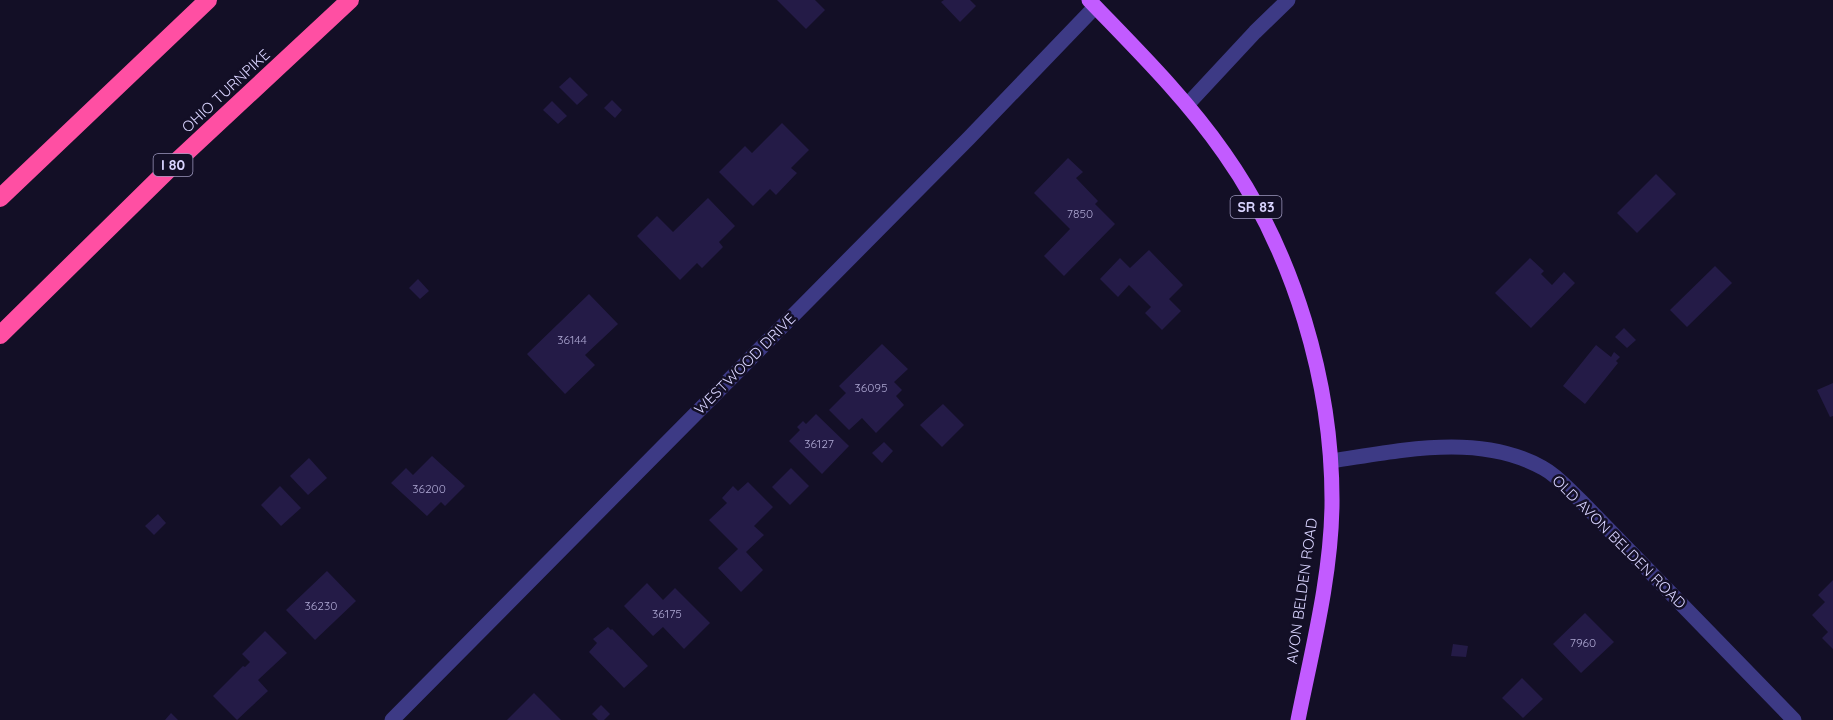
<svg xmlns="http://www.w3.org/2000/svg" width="1833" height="720" font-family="Quicksand,sans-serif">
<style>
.building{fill:#241b47}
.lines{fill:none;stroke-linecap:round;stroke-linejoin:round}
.service{stroke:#3d3a85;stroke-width:15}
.minor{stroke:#3d3a85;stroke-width:15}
.primary{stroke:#c25bff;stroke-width:15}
.motorway{stroke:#ff4fa3;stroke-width:18}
.labels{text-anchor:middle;stroke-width:5;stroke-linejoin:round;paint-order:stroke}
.number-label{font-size:12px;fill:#aca6d1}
.shield{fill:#130f26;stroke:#9e99be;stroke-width:1.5}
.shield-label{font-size:14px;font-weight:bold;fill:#d9d4ff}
.street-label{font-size:15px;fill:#d9d4ff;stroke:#130f26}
</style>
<rect width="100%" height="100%" fill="#130f26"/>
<g class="building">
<polygon points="777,0 815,0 825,10 806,29"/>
<polygon points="944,0 970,0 976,6 960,22 941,2"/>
<polygon points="570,77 588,95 577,105 559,87"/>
<polygon points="612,100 622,110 615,118 604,108"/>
<polygon points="552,101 567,116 558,124 543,110"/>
<polygon points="782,123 809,150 791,168 797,173 776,195 770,189 753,206 719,172 745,146 752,153"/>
<polygon points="1068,158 1083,172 1076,178 1098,201 1095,204 1115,224 1064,276 1044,256 1070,229 1034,193"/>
<polygon points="1656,174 1676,194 1637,233 1617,213"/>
<polygon points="708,198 735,226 719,242 723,247 702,268 697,263 680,280 637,236 657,216 673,232"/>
<polygon points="1149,250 1183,285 1169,299 1181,311 1162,330 1145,313 1151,307 1129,285 1118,297 1100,279 1120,258 1130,268"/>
<polygon points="1530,258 1544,271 1541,274 1552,285 1564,272 1575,283 1531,328 1495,293"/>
<polygon points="1715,266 1732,283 1687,327 1670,310"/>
<polygon points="418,279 429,291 420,299 409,288"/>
<polygon points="589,294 618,324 585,355 595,365 565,394 527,354"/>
<polygon points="1624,328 1636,340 1627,348 1615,337"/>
<polygon points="882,344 908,369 894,382 902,390 896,396 904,405 876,433 862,418 849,430 829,410 846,393 839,386"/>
<polygon points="1596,345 1611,357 1614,352 1620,357 1616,361 1618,363 1585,404 1563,386"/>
<polygon points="1833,383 1833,416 1830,417 1817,390"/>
<polygon points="943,404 964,425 942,447 920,425"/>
<polygon points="816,414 849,446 822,474 789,441 800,430 797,427 803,421 806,424"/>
<polygon points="884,442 893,451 882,463 872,453"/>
<polygon points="432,456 465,486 445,506 441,502 427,516 391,483 406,468 413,475"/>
<polygon points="309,458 327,478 308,495 290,476"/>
<polygon points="791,468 809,486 790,505 772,487"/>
<polygon points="748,482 773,507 754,526 764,535 746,552 763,570 741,592 718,568 738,549 709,520 727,503 722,498 733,486 738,491"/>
<polygon points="280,486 301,508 281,526 261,505"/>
<polygon points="158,514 166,523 154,535 145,526"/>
<polygon points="327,571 356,601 315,640 286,610"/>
<polygon points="1833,580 1833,649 1822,638 1828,632 1812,615 1825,602 1818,595"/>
<polygon points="647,583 663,600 675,588 710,623 684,649 663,627 653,636 624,606"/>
<polygon points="1585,613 1614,642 1581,673 1553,644"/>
<polygon points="608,627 611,630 612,629 648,666 624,688 589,652 597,643 593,639"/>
<polygon points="265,631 287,653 258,680 268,691 237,720 213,696 243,666 245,667 250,662 242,654"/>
<polygon points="1453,644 1468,646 1466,657 1451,656"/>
<polygon points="1522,678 1543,699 1523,718 1502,698"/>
<polygon points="534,693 561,720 507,720"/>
<polygon points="601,705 610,714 604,720 598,720 592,714"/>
<polygon points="171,713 178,720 165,720"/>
</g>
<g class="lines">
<polyline class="service" points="1187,105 1255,32 1288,0"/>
<g class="minor">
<path d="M1331,461C1399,451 1479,432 1543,468C1558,476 1569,490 1581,501L1794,720"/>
<polyline points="392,720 969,138 1095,7"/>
</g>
<path class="primary" d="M1089,0C1136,49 1185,97 1224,153C1294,252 1333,384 1332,505C1331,577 1312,650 1298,720"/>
<g class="motorway">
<polyline points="0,198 208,0"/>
<polyline points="0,335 175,163 350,0"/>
</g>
</g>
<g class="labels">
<g class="number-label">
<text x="1080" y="218">7850</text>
<text x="572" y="344">36144</text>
<text x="871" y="392">36095</text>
<text x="819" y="448">36127</text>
<text x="429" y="493">36200</text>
<text x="321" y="610">36230</text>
<text x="667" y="618">36175</text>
<text x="1583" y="647">7960</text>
</g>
<g class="shield">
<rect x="153.5" y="154" width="39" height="22" rx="4.5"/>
<rect x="1230.5" y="196" width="51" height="22" rx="4.5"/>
</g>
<g class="shield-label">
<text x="173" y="170">I 80</text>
<text x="1256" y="212">SR 83</text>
</g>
<g class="street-label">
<text transform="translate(226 91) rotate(-43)" y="5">OHIO TURNPIKE</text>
<text transform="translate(745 364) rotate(-45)" y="5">WESTWOOD DRIVE</text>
<text transform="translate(1619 542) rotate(45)" y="5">OLD AVON BELDEN ROAD</text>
<text transform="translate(1302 591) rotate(-82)" y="5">AVON BELDEN ROAD</text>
</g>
</g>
</svg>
